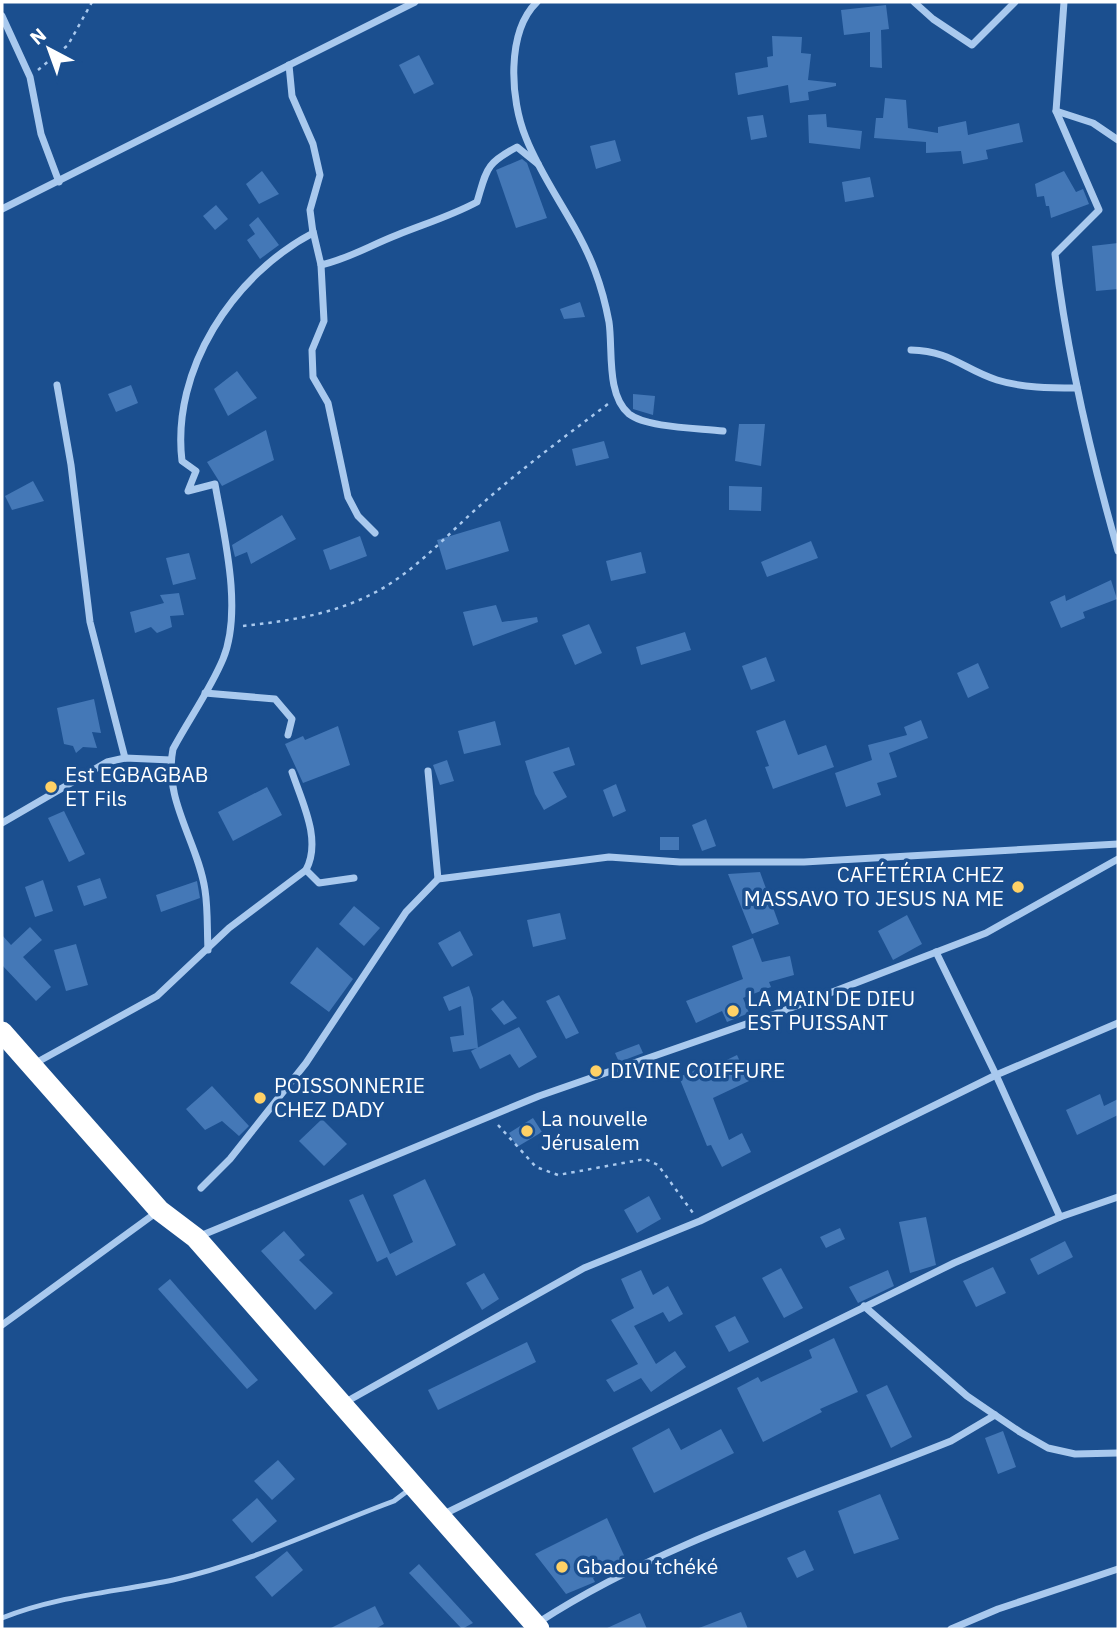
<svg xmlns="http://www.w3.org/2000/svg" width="1120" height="1631" font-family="'IBM Plex Sans',sans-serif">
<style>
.building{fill:#4478b7}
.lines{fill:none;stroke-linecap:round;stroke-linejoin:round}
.path{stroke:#a9c9ee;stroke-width:2.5;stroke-dasharray:3.5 5;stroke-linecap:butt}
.lane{stroke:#a9c9ee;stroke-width:5}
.street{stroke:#a9c9ee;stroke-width:7}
.highway{stroke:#fff;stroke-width:21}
.poi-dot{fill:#ffd166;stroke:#1b4f8f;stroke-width:2.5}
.labels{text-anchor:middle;stroke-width:7;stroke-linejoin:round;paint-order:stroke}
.poi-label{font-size:21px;fill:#fff;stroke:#1b4f8f;text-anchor:start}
</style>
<rect width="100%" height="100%" fill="#1b4f8f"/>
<g class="building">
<polygon points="886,5 889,29 881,30 882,68 870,67 870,32 844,35 841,10"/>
<polygon points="772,36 802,37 801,53 811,54 808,80 836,83 836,86 808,92 809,100 790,103 788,85 738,95 735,73 768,67 767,57 773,56"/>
<polygon points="419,55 434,84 414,94 399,65"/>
<polygon points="885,98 906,100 908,128 938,133 938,127 966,121 968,135 1019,123 1023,142 986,150 988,159 963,164 961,151 926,153 926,142 874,138 876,118 883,118"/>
<polygon points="826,114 827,127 862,131 860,149 809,143 808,115"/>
<polygon points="763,115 767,137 751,140 747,117"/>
<polygon points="615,140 621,161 596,169 590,146"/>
<polygon points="522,159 527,163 547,218 516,228 496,170"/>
<polygon points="262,171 279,194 259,204 246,184"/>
<polygon points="1064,171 1076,192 1083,189 1089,204 1051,218 1049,206 1046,206 1044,196 1037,197 1035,184"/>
<polygon points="870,177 874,197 845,202 842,182"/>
<polygon points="216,205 228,219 215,230 203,216"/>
<polygon points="258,217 279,245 260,259 247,240 255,234 249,225"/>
<polygon points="1118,243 1118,289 1096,291 1092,246"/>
<polygon points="580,302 585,317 564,319 560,309"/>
<polygon points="237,371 257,398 228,416 214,389"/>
<polygon points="131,385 138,403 116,412 108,394"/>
<polygon points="633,394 655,396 653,415 633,409"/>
<polygon points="739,424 765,424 761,466 735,461"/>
<polygon points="266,430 274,460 222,486 207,462"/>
<polygon points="604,441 609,458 576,466 572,449"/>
<polygon points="33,481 44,501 12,510 5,496"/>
<polygon points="729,486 762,487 761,511 729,510"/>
<polygon points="282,515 296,539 251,564 247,552 235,557 232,545"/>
<polygon points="500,521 509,551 446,570 437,540"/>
<polygon points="360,536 367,556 330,570 323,550"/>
<polygon points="811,541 818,558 767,577 761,562"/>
<polygon points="641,552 646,573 611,581 606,561"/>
<polygon points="189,553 196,579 173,585 166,558"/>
<polygon points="1111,580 1117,599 1083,612 1085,618 1061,628 1050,602 1065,595 1066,601"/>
<polygon points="179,593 184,615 170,616 172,627 157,633 151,627 135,633 130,612 164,603 160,595"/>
<polygon points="496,605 502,622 537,617 538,622 473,646 463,612"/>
<polygon points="589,624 602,653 575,665 562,635"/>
<polygon points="685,632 691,650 641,665 636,647"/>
<polygon points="766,657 775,681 751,690 742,666"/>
<polygon points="978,663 989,688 968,698 957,673"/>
<polygon points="94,699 101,733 92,732 97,748 83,747 76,753 73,746 64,744 57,708"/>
<polygon points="785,720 798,755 826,745 834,767 773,789 765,767 769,766 756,731"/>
<polygon points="921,720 928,738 889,753 897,777 877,783 881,795 846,807 835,773 872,760 868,745 907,735 904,727"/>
<polygon points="495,721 501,745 464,754 458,731"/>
<polygon points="338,726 350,765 303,783 285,744 303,736 305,740"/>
<polygon points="569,747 575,765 553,772 567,797 544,810 535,794 525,761"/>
<polygon points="447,760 454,781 440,785 433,765"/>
<polygon points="616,784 626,811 613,817 603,790"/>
<polygon points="267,787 282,815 233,841 218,812"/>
<polygon points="64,811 85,854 69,862 48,818"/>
<polygon points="706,819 716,846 702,851 692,825"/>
<rect x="660" y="837" width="19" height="13"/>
<polygon points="760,872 779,924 752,934 728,874"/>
<polygon points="100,878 107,898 84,906 77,886"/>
<polygon points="43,880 53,911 35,917 25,887"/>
<polygon points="197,881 200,898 161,912 156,895"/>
<polygon points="354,906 380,928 364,946 339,924"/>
<polygon points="560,913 566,939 533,947 527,920"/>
<polygon points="907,915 922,944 893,960 878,931"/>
<polygon points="30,927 42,940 23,957 51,987 36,1001 2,965 2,935 11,945"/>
<polygon points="460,931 473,955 452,967 438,943"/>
<polygon points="753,938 762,962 790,956 794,975 769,982 771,987 743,998 749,1013 727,1022 722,1011 696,1023 686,1001 743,979 732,946"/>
<polygon points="76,944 88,985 66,991 54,950"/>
<polygon points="317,947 353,979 329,1012 290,983"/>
<polygon points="469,986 473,998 478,1048 453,1052 450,1037 464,1035 461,1006 449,1011 443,997"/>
<polygon points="559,995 579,1033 566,1039 546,1001"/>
<polygon points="503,1000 517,1018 504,1025 491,1009"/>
<polygon points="519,1027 537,1057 519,1068 510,1054 480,1069 471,1051"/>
<polygon points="639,1044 643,1053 619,1062 615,1053"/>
<polygon points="737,1055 749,1081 713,1098 729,1140 742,1133 751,1152 722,1167 711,1145 707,1146 679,1077 700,1068 702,1072"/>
<polygon points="212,1086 249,1126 239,1136 222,1121 205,1130 186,1109"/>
<polygon points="1100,1094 1104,1106 1118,1099 1118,1115 1077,1135 1066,1110"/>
<polygon points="533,1118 542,1132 517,1147 509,1133"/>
<polygon points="322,1119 347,1144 324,1166 299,1141"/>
<polygon points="425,1179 456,1245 396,1276 387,1257 377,1262 349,1200 363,1194 390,1254 413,1242 393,1195"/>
<polygon points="649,1196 661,1219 637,1233 624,1210"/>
<polygon points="926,1217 936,1265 910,1273 899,1222"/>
<polygon points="840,1228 845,1239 826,1248 820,1237"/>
<polygon points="284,1231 305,1255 299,1260 333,1293 315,1310 261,1251"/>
<polygon points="1065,1241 1073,1257 1038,1275 1030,1259"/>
<polygon points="993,1267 1006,1293 976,1307 963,1281"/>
<polygon points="781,1268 803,1308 784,1318 762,1278"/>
<polygon points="641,1270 653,1295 668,1286 683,1314 669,1322 663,1312 634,1326 656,1364 675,1351 686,1367 651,1392 641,1378 614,1392 606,1380 638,1364 611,1320 634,1308 621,1279"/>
<polygon points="888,1270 894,1286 858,1303 849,1287"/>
<polygon points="484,1273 499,1299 482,1310 466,1283"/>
<polygon points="170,1279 258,1380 247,1389 158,1289"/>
<polygon points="735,1316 749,1342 729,1352 715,1326"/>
<polygon points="834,1338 858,1392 820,1409 822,1412 763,1442 737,1388 758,1377 761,1382 812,1358 809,1350"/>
<polygon points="527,1342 536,1362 438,1410 428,1390"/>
<polygon points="887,1385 912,1437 891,1448 866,1395"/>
<polygon points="669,1428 681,1450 721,1429 734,1453 654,1493 632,1448"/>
<polygon points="1003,1431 1016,1467 998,1474 985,1438"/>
<polygon points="278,1460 295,1479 272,1500 254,1481"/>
<polygon points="880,1494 899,1539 854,1554 838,1511"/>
<polygon points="257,1498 277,1521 252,1543 232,1520"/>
<polygon points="607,1518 627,1562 593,1578 595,1582 566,1594 535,1554"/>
<polygon points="805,1550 814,1570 797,1578 787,1558"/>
<polygon points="287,1551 303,1570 272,1597 255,1577"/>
<polygon points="419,1564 473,1623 462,1629 409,1573"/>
<polygon points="375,1606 384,1624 375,1629 329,1629"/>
<polygon points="741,1612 748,1629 699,1629 699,1628"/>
<polygon points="640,1613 647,1629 605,1629"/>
</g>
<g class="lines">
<g class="path">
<polyline points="38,70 68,45 92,2"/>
<path d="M243,626C287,621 331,615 372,594C412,574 442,540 475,510C517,472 563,438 608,404"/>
<polyline points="498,1125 536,1167 558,1175 645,1159 658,1165 693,1213"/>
</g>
<path class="lane" d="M2,1618C56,1596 116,1592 173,1580C249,1563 321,1528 394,1501L410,1489"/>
<g class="street">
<path d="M537,2C506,32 510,100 526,138C544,184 578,224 595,271C601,287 606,306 609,322C613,349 606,395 629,414C647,428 699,428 723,431"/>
<polyline points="914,2 933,19 972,45 1015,2"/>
<path d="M1064,2L1056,111L1099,210L1055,254C1067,355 1090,453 1118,551"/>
<polyline points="2,16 30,77 41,134 59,182"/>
<polyline points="1056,111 1093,123 1118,140"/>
<polyline points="2,209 415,2"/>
<path d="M313,231L321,265C348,259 371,245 397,235C424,224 451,216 477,202C487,169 485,164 517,147L538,164"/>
<polyline points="321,265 324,321 312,350 313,377 328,403 348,497 358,516 375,533"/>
<path d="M911,350C951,351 963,369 997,380C1023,388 1050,388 1077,388"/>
<polyline points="57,385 71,465 90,622 125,758"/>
<polyline points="205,693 275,699 292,719 288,735"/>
<polyline points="428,771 438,879"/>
<polyline points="2,823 107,762 125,758 171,760"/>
<polyline points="306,870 319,883 354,878"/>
<path d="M208,950C207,930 208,909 205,890C198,842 163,800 173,749C189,719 210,690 223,659C243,611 224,535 215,484L188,491L196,471L182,461C171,370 233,275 313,233L310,210L320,175L313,144L292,96L289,65"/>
<path d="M32,1065L157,996L229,928L306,870C322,840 302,802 292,772"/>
<polyline points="201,1188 230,1159 306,1063 406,912 438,879 609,857 680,862 804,862 1118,844"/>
<polyline points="1060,1217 996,1075 1118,1023"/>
<polyline points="200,1236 539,1096 775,1014 986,933 1118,859"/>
<polyline points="864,1306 967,1396 1020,1432 1048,1448 1075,1454 1118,1453"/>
<polyline points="2,1325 157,1212"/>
<polyline points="344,1403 584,1268 700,1221 996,1075 936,952"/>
<polyline points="442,1515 954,1263 1060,1217 1118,1197"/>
<path d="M539,1622C664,1541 812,1497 951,1441L995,1415"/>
<polyline points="951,1629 998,1609 1118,1569"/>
</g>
<polyline class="highway" points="2,1032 159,1210 196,1238 539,1629"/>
</g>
<g class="poi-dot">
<circle cx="51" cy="787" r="7"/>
<circle cx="1018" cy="887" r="7"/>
<circle cx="733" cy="1011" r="7"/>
<circle cx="596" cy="1071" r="7"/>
<circle cx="260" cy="1098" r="7"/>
<circle cx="527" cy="1131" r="7"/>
<circle cx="562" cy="1567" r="7"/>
</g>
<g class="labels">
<g class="poi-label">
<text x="65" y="782">Est EGBAGBAB<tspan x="65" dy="24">ET Fils</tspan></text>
<text x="1004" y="882" text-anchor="end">CAFÉTÉRIA CHEZ<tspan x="1004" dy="24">MASSAVO TO JESUS NA ME</tspan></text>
<text x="747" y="1006">LA MAIN DE DIEU<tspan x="747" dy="24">EST PUISSANT</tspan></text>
<text x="610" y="1078">DIVINE COIFFURE</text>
<text x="274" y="1093">POISSONNERIE<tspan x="274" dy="24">CHEZ DADY</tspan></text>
<text x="541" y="1126">La nouvelle<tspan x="541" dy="24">Jérusalem</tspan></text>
<text x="576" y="1574">Gbadou tchéké</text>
</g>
</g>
<rect width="1120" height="1631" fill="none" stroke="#ffffff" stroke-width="7"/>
<g transform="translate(49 49) rotate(319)" stroke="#1b4f8f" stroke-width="5" paint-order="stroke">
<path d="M0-5L12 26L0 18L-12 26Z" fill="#ffffff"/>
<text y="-10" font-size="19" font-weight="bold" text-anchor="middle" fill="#ffffff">N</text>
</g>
</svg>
